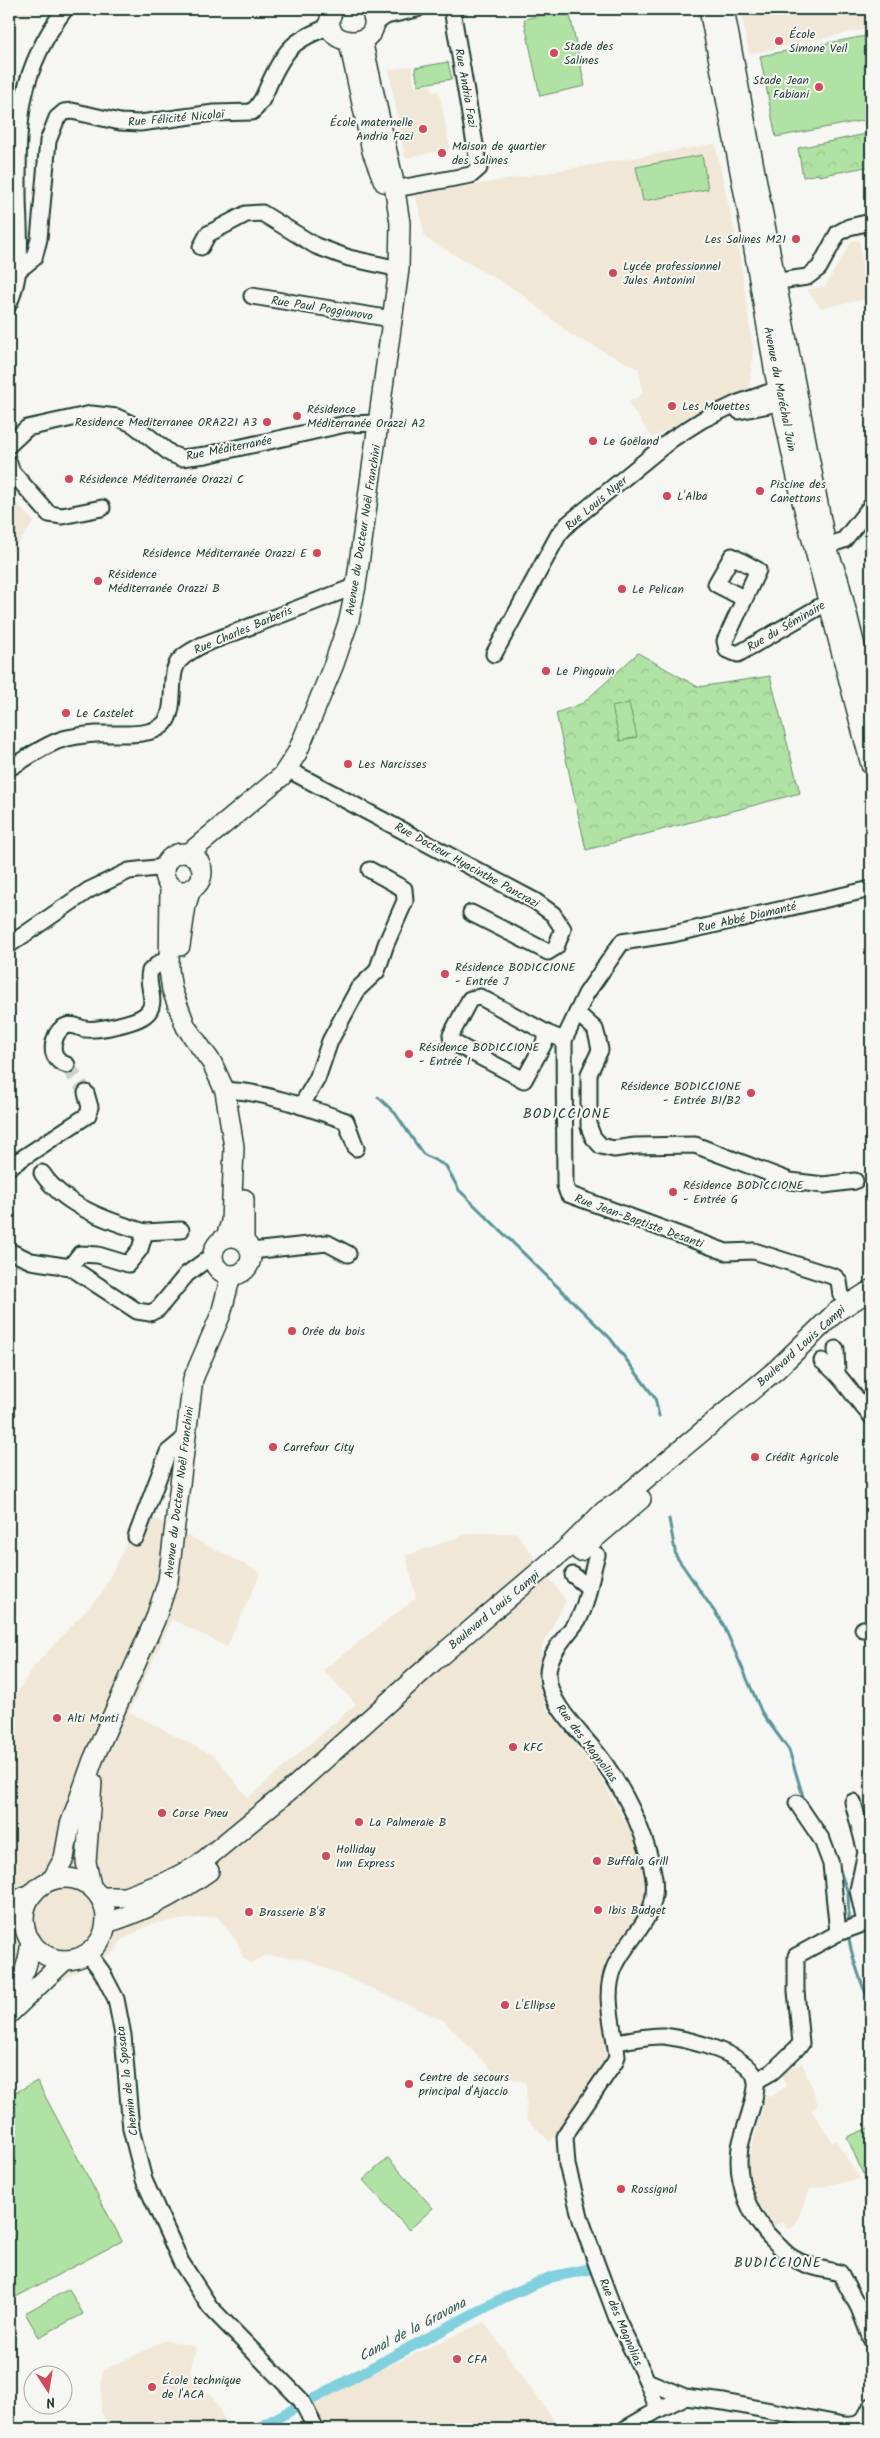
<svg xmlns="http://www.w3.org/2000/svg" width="880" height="2438" font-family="Kalam,sans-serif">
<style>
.built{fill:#f0e7d6}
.park{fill:url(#park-crowns);stroke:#68906c}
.garden{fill:#b0e2a3;stroke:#68906c}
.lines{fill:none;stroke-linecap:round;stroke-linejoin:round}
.stream{stroke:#5a9599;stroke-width:3}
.canal{stroke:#81d0dd;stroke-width:11}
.minor-tunnel{stroke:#cbd1cc;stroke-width:15;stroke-dasharray:15 8;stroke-linecap:butt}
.minor-casing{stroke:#1f3d34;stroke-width:19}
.major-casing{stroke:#1f3d34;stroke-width:22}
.minor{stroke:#f6f6f2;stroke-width:15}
.major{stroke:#f6f6f2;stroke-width:19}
.poi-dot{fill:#d1495b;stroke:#f6f6f2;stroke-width:2}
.labels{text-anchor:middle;stroke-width:4;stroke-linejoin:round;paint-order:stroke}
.poi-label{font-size:12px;fill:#1f3d34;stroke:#f6f6f2;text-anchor:start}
.street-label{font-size:12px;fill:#1f3d34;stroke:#f6f6f2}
.neighbourhood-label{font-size:14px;letter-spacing:1px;fill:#1f3d34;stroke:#f6f6f2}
.water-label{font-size:14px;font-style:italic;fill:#335a56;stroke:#f6f6f2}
</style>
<defs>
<pattern id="park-crowns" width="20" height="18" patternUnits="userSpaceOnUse" patternTransform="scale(1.25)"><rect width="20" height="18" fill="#b0e2a3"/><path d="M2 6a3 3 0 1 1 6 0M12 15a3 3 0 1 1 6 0" fill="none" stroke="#97c38d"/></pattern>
</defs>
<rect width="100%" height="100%" fill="#f6f6f2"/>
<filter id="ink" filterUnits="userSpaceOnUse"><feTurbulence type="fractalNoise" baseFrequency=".02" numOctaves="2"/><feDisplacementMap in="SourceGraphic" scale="10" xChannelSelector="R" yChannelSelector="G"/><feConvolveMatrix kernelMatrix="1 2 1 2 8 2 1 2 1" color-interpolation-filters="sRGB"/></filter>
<g filter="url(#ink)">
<g class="built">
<polygon points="9,9 39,9 26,18 9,19"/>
<polygon points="741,9 871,9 871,28 749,54"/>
<polygon points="411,66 415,87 431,85 433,92 439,91 450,149 405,158 389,70"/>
<polygon points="715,144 739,253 753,349 749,390 680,422 652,438 628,402 643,394 639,369 571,335 519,292 425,238 416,195"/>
<polygon points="859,240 867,292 870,292 871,298 821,308 807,290 825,286 852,241"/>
<polygon points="9,496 34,522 9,555"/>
<polygon points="142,1512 261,1573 227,1647 172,1619 129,1712 216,1757 248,1798 356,1704 323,1670 416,1598 406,1556 469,1533 517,1533 566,1601 542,1646 539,1680 545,1706 600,1776 641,1850 650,1888 642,1918 603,1990 607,2066 550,2142 527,2119 526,2082 497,2075 443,2020 305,1959 265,1955 251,1963 244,1959 236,1940 217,1916 153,1923 122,1940 115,1951 62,1980 18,1952 9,1939 9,1704 36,1664 102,1593"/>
<polygon points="802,2063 818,2105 811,2110 833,2143 836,2140 860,2179 810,2189 795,2226 788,2229 784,2221 774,2226 753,2194 747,2165 766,2095 772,2097 786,2086 781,2074 792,2065 794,2067"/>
<polygon points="484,2322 560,2429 320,2429 310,2405 324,2396"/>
<polygon points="166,2340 196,2347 190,2371 192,2379 212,2396 227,2425 219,2429 110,2429 101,2411 102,2371"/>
</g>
<g class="park">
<polygon points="871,133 871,166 819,176 818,174 803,177 798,148"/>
<polygon points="638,653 698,687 770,676 800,793 586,850 556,713 583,703"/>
</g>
<g class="garden">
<polygon points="569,10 585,86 540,96 524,19"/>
<polygon points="871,35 871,119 776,137 760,56"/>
<polygon points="448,62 452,79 418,85 415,68"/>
<polygon points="702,155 708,189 643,201 636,167"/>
<polygon points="629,703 637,737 620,741 612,707"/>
<polygon points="37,2081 122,2241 14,2298 9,2288 9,2096"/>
<polygon points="871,2127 871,2171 863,2174 847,2137"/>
<polygon points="388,2158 433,2208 409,2230 363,2180"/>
<polygon points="69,2289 83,2314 39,2337 25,2313"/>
</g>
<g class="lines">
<g class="stream">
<polyline points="378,1097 395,1113 423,1154 446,1166 459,1190 610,1338 655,1398 659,1416"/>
<polyline points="669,1519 676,1556 723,1624 762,1713 789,1750 805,1803"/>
<polyline points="838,1865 848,1893 849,1925"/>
<path d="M849,1938C850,1949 864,1996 871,2001"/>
</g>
<polyline class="canal" points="256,2429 505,2297 551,2277 589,2269"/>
<polyline class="minor-tunnel" points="67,1065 86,1093"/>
<defs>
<g id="minor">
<polyline points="373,25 386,16 417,9"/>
<polyline points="395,189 471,175 479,168 452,9"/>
<polyline points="201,247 208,234 246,214 262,213 316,246 349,258 399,269"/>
<path d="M20,269L34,258L39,239L48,141L57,118L64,112L72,111L120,122L140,123L214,113L252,112C262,103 265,93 270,82C286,47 295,39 331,26"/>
<polyline points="766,283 807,277 819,268 838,233 849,227 871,222"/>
<polyline points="252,296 392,319"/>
<path d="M9,304C25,265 18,232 18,192C18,117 19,71 65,9"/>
<polyline points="739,411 790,401"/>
<polyline points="9,445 27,428 91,414 117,417 134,425 171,454 181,458 206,455 346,424 379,423"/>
<polyline points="9,463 12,472 49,514 62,516 102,508"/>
<polyline points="826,546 844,540 871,506"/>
<polyline points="743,598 716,584 732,556 758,570 725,641 727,650 738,654 838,596"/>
<polyline points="494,654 559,534 569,523 672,439 702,420 738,403 787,386"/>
<path d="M9,768C24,760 39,749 55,742C66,737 84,735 96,734C115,733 148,738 163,725C177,712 169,679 176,666C180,656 193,650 202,645L356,586"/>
<polyline points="287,769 535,901 553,914 563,929 556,947 548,952 471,913"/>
<polyline points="9,945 89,890 129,871 165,867"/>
<polyline points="577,1013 595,1029 598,1040 600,1050 589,1074 589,1127 593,1137 601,1146 614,1149 635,1146 695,1145 790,1181 824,1185 855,1181"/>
<polyline points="549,1034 524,1080 452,1042 451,1035 470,999 480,997 549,1034 564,1040"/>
<path d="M67,1065C64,1064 59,1062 57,1059C49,1049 55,1030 66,1026C74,1023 78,1028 85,1029C97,1031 135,1023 145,1015C160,1004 145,985 150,971L159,963L169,960"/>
<path d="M225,1091C257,1089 315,1110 346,1121L356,1148"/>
<polyline points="301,1106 317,1079 330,1041 358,989 377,971 386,944 405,901 404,889 370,870"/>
<polyline points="9,1167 88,1115 90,1107 86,1093"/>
<path d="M42,1173C64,1206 108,1221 145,1232L140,1249L128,1264L98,1255L80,1254L70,1267"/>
<polyline points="145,1232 181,1230"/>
<polyline points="9,1251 31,1261 70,1267 137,1311 150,1313 158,1309 187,1274 213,1255"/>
<polyline points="251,1251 327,1243 348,1254"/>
<polyline points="841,1295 839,1281 835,1277 754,1251 726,1252 568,1194 565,1185 564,1040 586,994 622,942 673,934 871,889"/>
<polyline points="836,1349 837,1373"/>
<path d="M822,1361C842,1375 854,1398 871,1416"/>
<polyline points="136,1537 168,1452 185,1438"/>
<path d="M597,1555C590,1575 589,1602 578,1620C566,1637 547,1654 548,1676C549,1708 588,1738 605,1764C628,1797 648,1839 654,1878C659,1919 630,1934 615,1966C602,1995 614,2027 617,2056L615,2062L569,2129L565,2137L567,2165L581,2220L597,2265L618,2321L647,2381L685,2397L724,2402L844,2425C860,2427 865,2420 871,2406"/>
<polyline points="573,1575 588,1587"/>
<polyline points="863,1629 871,1628"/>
<polyline points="838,1933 865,1923 858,1890 866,1852 853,1802"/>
<polyline points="88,1953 102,1972 116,1999 123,2035 131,2129 144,2180 181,2262 210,2307 301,2400 316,2429"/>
<path d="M615,2042C631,2040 649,2035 664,2036C687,2039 752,2054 756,2081C758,2096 743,2130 740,2147C735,2184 750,2218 776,2243C781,2248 787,2255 793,2258C807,2267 824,2269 840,2273L859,2308L871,2339"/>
<polyline points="756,2081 772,2072 801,2044 796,1991 796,1956 838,1933 831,1864 822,1840 797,1803"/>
<polyline points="647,2381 658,2410"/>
<polyline points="625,2429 658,2410 685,2397"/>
</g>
<g id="major">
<path d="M334,9C310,50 393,53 370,9"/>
<polyline points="709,9 747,208 775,374 802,501 871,765"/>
<polyline points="724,9 826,546 838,578 871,710"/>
<polyline points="349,42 372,151 384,182"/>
<circle cx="183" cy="872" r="19"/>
<polyline points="188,854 282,776 297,753 334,664 349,620 356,586 399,269 400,223 393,178 362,40"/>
<polyline points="170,886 169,970 172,990 186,1027 212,1063 225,1091 234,1147 231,1222 226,1237"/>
<polyline points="180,946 186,905 191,889"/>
<polyline points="244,1199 244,1241"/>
<circle cx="232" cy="1256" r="19"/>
<polyline points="580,1551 641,1499"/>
<circle cx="65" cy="1919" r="41"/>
<polyline points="52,1880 64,1858 70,1825 93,1760 155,1620 168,1581 193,1379 221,1314 231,1275"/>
<polyline points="91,1886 86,1862 92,1783"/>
<polyline points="100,1897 125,1897 168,1881 197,1866 296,1785 433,1662 568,1547 604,1511 618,1502 776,1370 836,1312 871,1290"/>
<polyline points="9,1904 34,1892"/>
<path d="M106,1923C144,1912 177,1894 209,1871"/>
<path d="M9,1995C25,1975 28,1966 31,1941"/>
<polyline points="9,2014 65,1960"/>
</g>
</defs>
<use href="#minor" class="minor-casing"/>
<use href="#major" class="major-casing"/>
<use href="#minor" class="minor"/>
<use href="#major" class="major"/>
</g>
</g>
<g class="poi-dot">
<circle cx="779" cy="41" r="5"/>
<circle cx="554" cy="53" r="5"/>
<circle cx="819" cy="87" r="5"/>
<circle cx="423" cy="129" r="5"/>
<circle cx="442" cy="153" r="5"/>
<circle cx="796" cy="239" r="5"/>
<circle cx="613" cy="273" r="5"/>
<circle cx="672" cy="406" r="5"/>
<circle cx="297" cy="416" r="5"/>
<circle cx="267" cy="422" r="5"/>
<circle cx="593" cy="441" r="5"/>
<circle cx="69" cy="479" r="5"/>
<circle cx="760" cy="491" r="5"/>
<circle cx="667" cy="496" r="5"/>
<circle cx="317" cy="553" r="5"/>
<circle cx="98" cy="581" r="5"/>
<circle cx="622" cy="589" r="5"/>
<circle cx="546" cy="671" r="5"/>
<circle cx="66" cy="713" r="5"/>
<circle cx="348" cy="764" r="5"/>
<circle cx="445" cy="974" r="5"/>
<circle cx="409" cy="1054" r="5"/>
<circle cx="751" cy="1093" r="5"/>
<circle cx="673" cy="1192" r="5"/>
<circle cx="292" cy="1331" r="5"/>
<circle cx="273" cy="1447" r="5"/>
<circle cx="755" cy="1457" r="5"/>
<circle cx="57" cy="1718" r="5"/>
<circle cx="513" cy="1747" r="5"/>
<circle cx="162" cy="1813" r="5"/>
<circle cx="359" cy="1822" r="5"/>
<circle cx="326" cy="1856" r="5"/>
<circle cx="597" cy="1861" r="5"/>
<circle cx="598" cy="1910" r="5"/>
<circle cx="249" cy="1912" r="5"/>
<circle cx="505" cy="2005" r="5"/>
<circle cx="409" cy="2084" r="5"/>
<circle cx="621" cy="2189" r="5"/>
<circle cx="457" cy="2359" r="5"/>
<circle cx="152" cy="2387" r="5"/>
</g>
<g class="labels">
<g class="poi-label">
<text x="789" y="38">École<tspan x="789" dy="14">Simone Veil</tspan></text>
<text x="564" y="50">Stade des<tspan x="564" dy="14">Salines</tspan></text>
<text x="809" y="84" text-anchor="end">Stade Jean<tspan x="809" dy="14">Fabiani</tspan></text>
<text x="413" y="126" text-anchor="end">École maternelle<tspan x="413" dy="14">Andria Fazi</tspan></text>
<text x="452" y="150">Maison de quartier<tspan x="452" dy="14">des Salines</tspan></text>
<text x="786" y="243" text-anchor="end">Les Salines M21</text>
<text x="623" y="270">Lycée professionnel<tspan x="623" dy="14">Jules Antonini</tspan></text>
<text x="682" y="410">Les Mouettes</text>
<text x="307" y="413">Résidence<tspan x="307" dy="14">Méditerranée Orazzi A2</tspan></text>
<text x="257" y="426" text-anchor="end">Residence Mediterranee ORAZZI A3</text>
<text x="603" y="445">Le Goëland</text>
<text x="79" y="483">Résidence Méditerranée Orazzi C</text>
<text x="770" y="488">Piscine des<tspan x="770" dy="14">Canettons</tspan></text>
<text x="677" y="500">L'Alba</text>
<text x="307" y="557" text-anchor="end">Résidence Méditerranée Orazzi E</text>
<text x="108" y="578">Résidence<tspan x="108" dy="14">Méditerranée Orazzi B</tspan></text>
<text x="632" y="593">Le Pelican</text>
<text x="556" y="675">Le Pingouin</text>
<text x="76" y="717">Le Castelet</text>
<text x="358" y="768">Les Narcisses</text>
<text x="455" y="971">Résidence BODICCIONE<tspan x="455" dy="14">- Entrée J</tspan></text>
<text x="419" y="1051">Résidence BODICCIONE<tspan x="419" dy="14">- Entrée I</tspan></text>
<text x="741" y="1090" text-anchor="end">Résidence BODICCIONE<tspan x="741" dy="14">- Entrée B1/B2</tspan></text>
<text x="683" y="1189">Résidence BODICCIONE<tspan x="683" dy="14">- Entrée G</tspan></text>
<text x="302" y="1335">Orée du bois</text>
<text x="283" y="1451">Carrefour City</text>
<text x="765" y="1461">Crédit Agricole</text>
<text x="67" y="1722">Alti Monti</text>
<text x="523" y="1751">KFC</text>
<text x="172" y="1817">Corse Pneu</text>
<text x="369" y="1826">La Palmeraie B</text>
<text x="336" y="1853">Holliday<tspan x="336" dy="14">Inn Express</tspan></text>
<text x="607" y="1865">Buffalo Grill</text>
<text x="608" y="1914">Ibis Budget</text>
<text x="259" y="1916">Brasserie B'8</text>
<text x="515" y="2009">L'Ellipse</text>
<text x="419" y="2081">Centre de secours<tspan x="419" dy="14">principal d'Ajaccio</tspan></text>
<text x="631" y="2193">Rossignol</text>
<text x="467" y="2363">CFA</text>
<text x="162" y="2384">École technique<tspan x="162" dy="14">de l'ACA</tspan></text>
</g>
<g class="street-label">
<text transform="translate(466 88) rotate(80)" y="4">Rue Andria Fazi</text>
<text transform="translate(176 118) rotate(-5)" y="4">Rue Félicité Nicolaï</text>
<text transform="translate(322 308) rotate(9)" y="4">Rue Paul Poggionovo</text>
<text transform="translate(780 389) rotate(79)" y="4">Avenue du Maréchal Juin</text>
<text transform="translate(229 448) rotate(-11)" y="4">Rue Méditerranée</text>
<text transform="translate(596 503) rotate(-40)" y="4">Rue Louis Nyer</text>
<text transform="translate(363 530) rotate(-81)" y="4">Avenue du Docteur Noël Franchini</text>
<text transform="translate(786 626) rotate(-30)" y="4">Rue du Séminaire</text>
<text transform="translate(243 630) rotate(-23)" y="4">Rue Charles Barberis</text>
<text transform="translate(467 865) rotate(29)" y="4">Rue Docteur Hyacinthe Pancrazi</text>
<text transform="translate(747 917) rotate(-13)" y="4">Rue Abbé Diamanté</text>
<text transform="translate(639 1221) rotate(20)" y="4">Rue Jean-Baptiste Desanti</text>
<text transform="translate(801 1346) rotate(-42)" y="4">Boulevard Louis Campi</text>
<text transform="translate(179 1492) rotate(-83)" y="4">Avenue du Docteur Noël Franchini</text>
<text transform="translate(494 1610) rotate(-40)" y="4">Boulevard Louis Campi</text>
<text transform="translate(587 1743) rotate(53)" y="4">Rue des Magnolias</text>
<text transform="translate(127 2081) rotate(-97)" y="4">Chemin de la Sposata</text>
<text transform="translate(621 2322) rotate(67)" y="4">Rue des Magnolias</text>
</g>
<g class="neighbourhood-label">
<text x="567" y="1118">BODICCIONE</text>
<text x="778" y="2267">BUDICCIONE</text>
</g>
<g class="water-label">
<text transform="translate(412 2329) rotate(-28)" y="5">Canal de la Gravona</text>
</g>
</g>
<rect width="880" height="2438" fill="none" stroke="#f6f6f2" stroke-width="30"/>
<rect x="15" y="15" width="850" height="2408" fill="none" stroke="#1f3d34" stroke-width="2" filter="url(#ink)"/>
<g transform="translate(48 2390) rotate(168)"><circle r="24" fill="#f6f6f2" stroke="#a0aca6"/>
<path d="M0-4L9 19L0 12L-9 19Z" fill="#d1495b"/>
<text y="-8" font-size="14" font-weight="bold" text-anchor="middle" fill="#1f3d34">N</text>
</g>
</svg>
